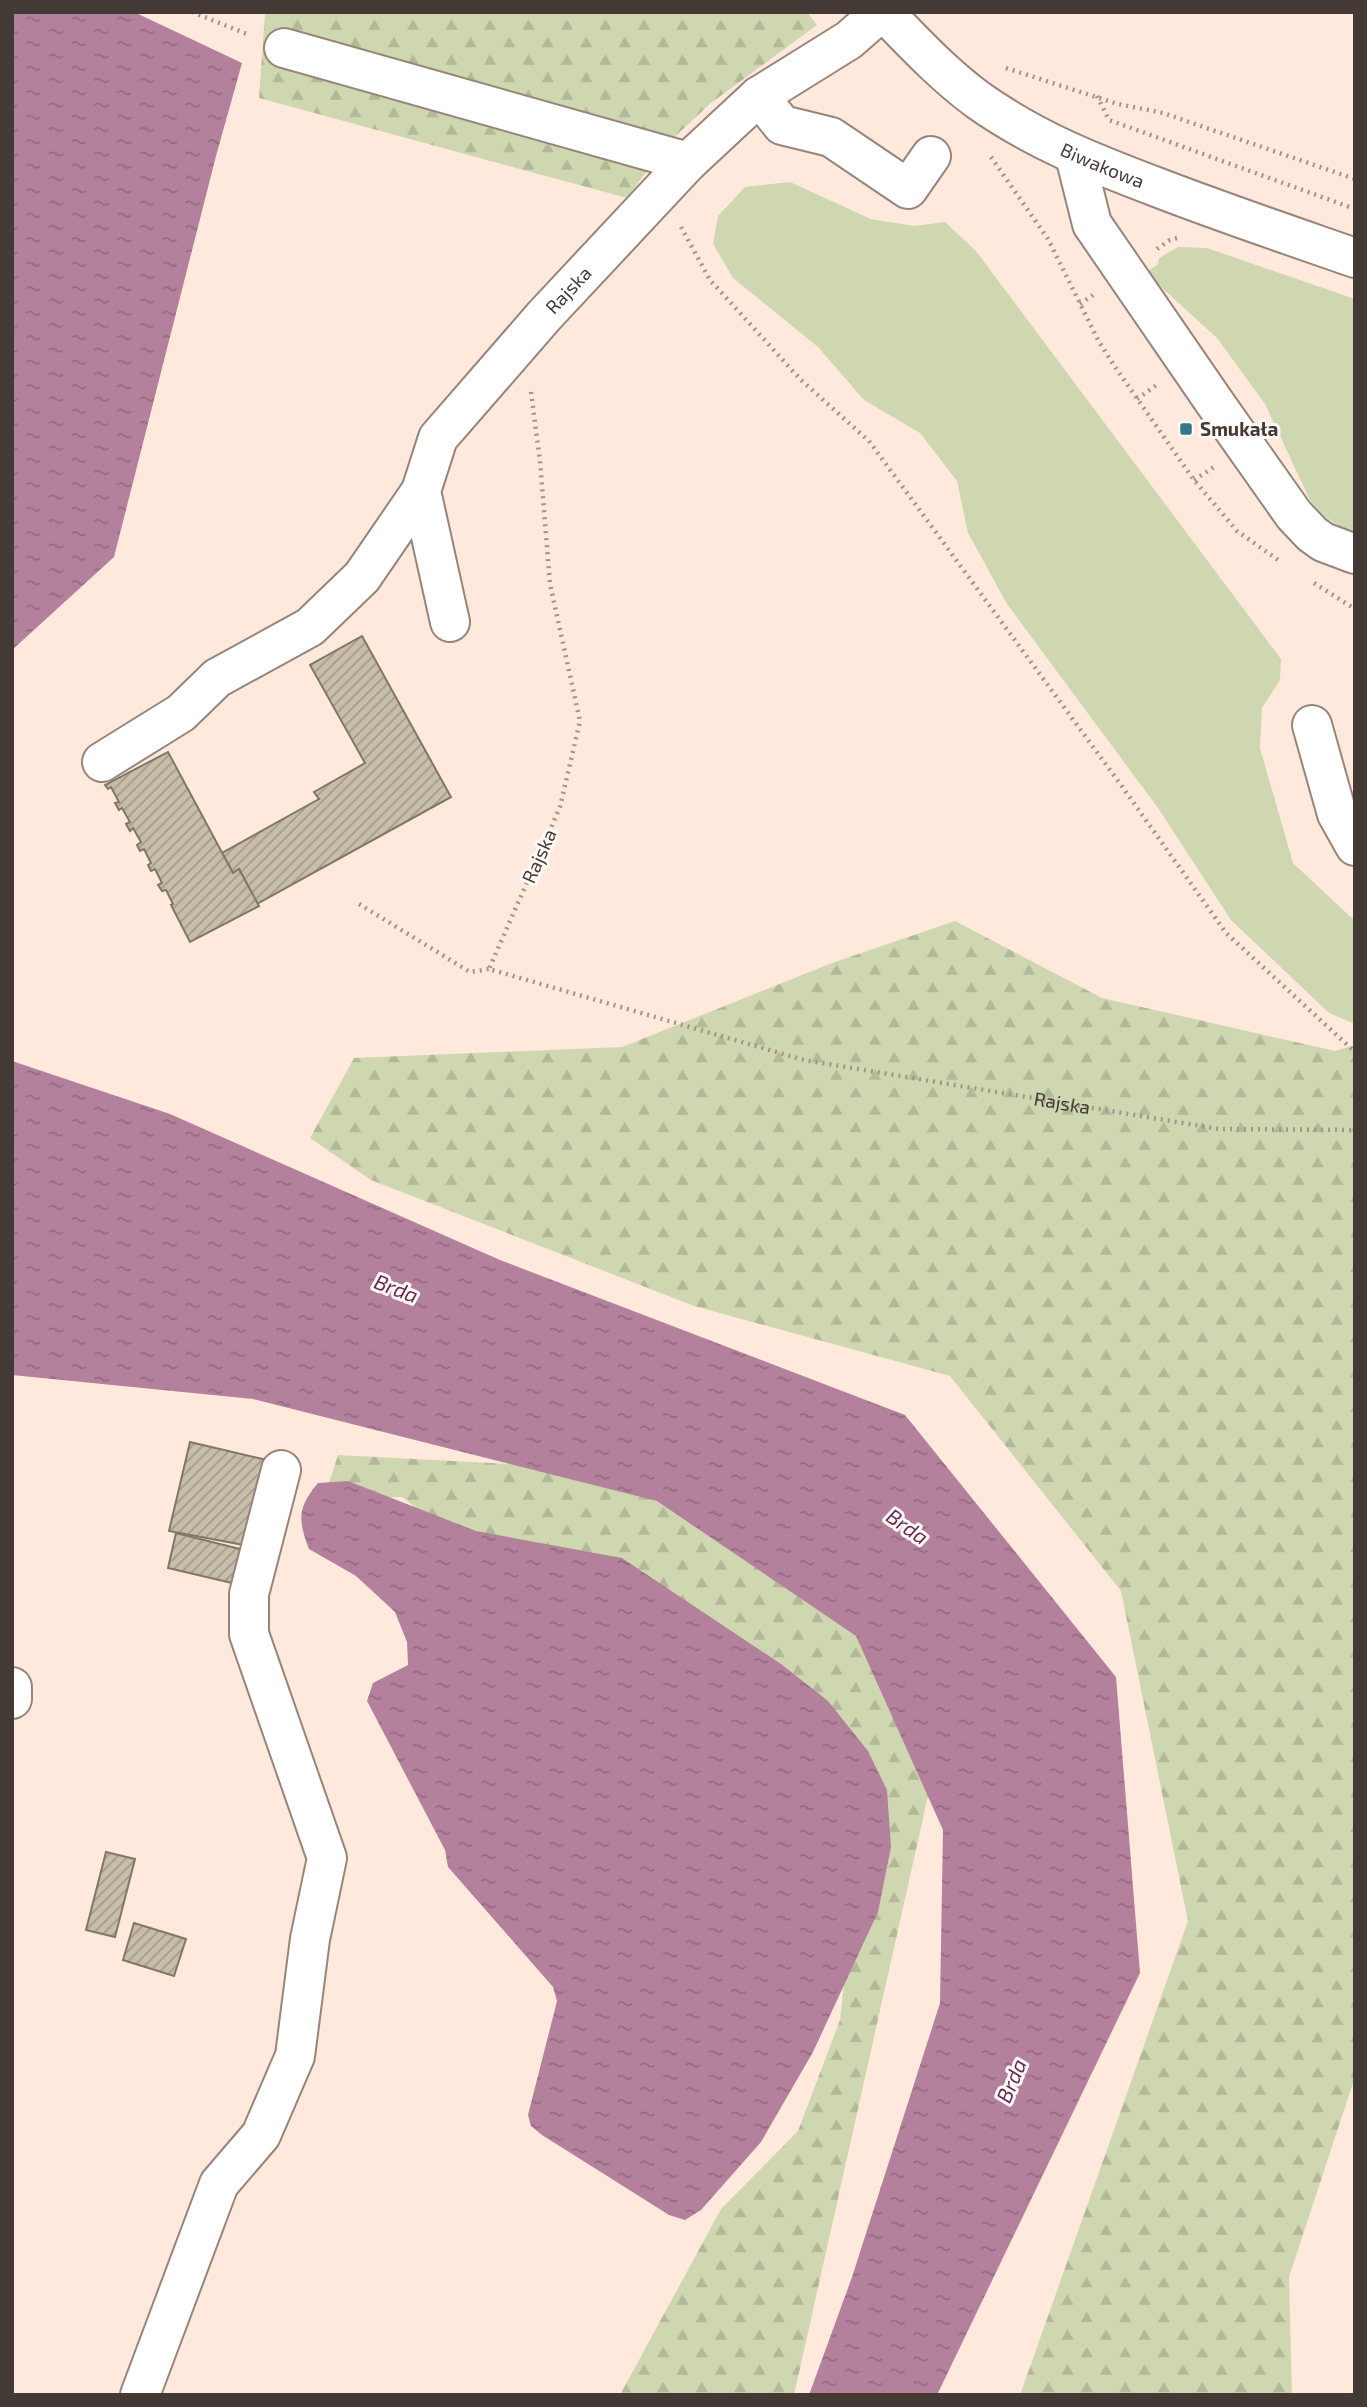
<svg xmlns="http://www.w3.org/2000/svg" width="1367" height="2407" font-family="'Exo 2',sans-serif">
<style>
.grass{fill:#cfd7b0}
.forest{fill:url(#forest-firs)}
.water{fill:url(#water-ripples)}
.building{fill:url(#building-hatch);stroke:#807765;stroke-width:2}
.lines{fill:none;stroke-linecap:round;stroke-linejoin:round}
.minor-casing{stroke:#988479;stroke-width:42}
.path{stroke:#a3938a;stroke-width:4.5;stroke-dasharray:2 5;stroke-linecap:butt}
.minor{stroke:#fff;stroke-width:38}
.poi-dot{fill:#347887;stroke:#fffaf7;stroke-width:2.5}
.labels{text-anchor:middle;stroke-width:6;stroke-linejoin:round;paint-order:stroke}
.street-label{font-size:19px;fill:#433a35;stroke:#fffaf7}
.poi-label{font-size:19px;font-weight:bold;fill:#433a35;stroke:#fffaf7;text-anchor:start}
.water-label{font-size:21px;font-style:italic;fill:#68294f;stroke:#fffaf7}
</style>
<defs>
<pattern id="forest-firs" width="22" height="20" patternUnits="userSpaceOnUse" patternTransform="scale(1.75)"><rect width="22" height="20" fill="#cfd7b0"/><path d="M5 1l3.5 6h-7zM16 11l3.5 6h-7z" fill="#b3b998"/></pattern>
<pattern id="water-ripples" width="26" height="14" patternUnits="userSpaceOnUse" patternTransform="scale(1.75)"><rect width="26" height="14" fill="#b4819d"/><path d="M2 4q2-2 4 0t4 0M15 11q2-2 4 0t4 0" fill="none" stroke="#946b81"/></pattern>
<pattern id="building-hatch" width="6" height="6" patternUnits="userSpaceOnUse" patternTransform="scale(1.75)"><rect width="6" height="6" fill="#c7bda9"/><path d="M-1 1l2-2M0 6l6-6M5 7l2-2" fill="none" stroke="#a39b8a"/></pattern>
</defs>
<rect width="100%" height="100%" fill="#ffe9dc"/>
<g class="grass">
<polygon points="790,182 871,219 914,226 945,222 976,251 1281,659 1280,680 1262,708 1260,748 1293,863 1355,921 1355,1024 1329,1013 1231,920 1158,808 1007,604 968,533 957,481 920,433 864,400 818,347 733,278 713,244 718,216 745,187"/>
<polygon points="1178,247 1207,248 1355,299 1355,533 1348,532 1324,516 1310,500 1265,404 1217,338 1161,287 1147,272 1158,264 1159,258"/>
</g>
<g class="forest">
<polygon points="265,12 807,12 817,25 711,103 667,144 627,198 259,98"/>
<polygon points="955,921 1102,998 1335,1051 1355,1045 1355,2077 1289,2277 1292,2395 1020,2395 1188,1921 1121,1591 950,1376 694,1306 371,1180 310,1138 354,1058 622,1047 832,963"/>
<polygon points="338,1455 646,1471 812,1573 943,1729 794,2395 620,2395 721,2209 798,2131 840,2020 863,1804 463,1544 402,1497 324,1499"/>
</g>
<g class="water">
<polygon points="12,12 134,12 242,63 216,156 114,557 12,650"/>
<polygon points="12,1061 170,1114 500,1260 905,1415 1116,1677 1140,1973 937,2395 809,2395 852,2277 940,2003 943,1830 856,1636 657,1501 253,1399 12,1375"/>
<path d="M348,1481L476,1531L622,1558L781,1664L828,1701L868,1751L887,1790L891,1847L878,1912L813,2052L761,2142L701,2210L685,2220L669,2215L542,2135L531,2126L528,2115L557,2001L553,1987L448,1867L445,1850L367,1701L373,1683L408,1665L407,1642L395,1612L356,1576L309,1549C298,1520 297,1508 318,1483Z"/>
</g>
<g class="building">
<polygon points="362,636 451,797 257,904 239,869 233,873 222,853 319,799 314,792 365,763 310,665"/>
<polygon points="168,752 233,873 239,869 259,906 190,942 171,905 173,904 166,890 162,891 158,885 162,883 155,869 151,871 148,865 151,863 144,849 140,851 137,845 141,842 133,828 130,831 126,824 130,822 122,808 119,810 115,803 119,802 111,787 108,789 105,785"/>
<polygon points="190,1442 267,1460 244,1545 169,1531"/>
<polygon points="176,1533 240,1549 232,1583 168,1568"/>
<polygon points="106,1852 135,1859 115,1937 86,1930"/>
<polygon points="134,1923 186,1939 174,1976 123,1960"/>
</g>
<g class="lines">
<defs>
<g id="minor">
<path id="s2" d="M884,12C914,43 943,74 978,100C1036,141 1093,163 1159,188C1224,213 1289,235 1355,258"/>
<polyline points="284,48 688,162"/>
<polyline points="759,96 782,125 831,137 908,189 931,156"/>
<polyline points="1075,156 1092,224 1215,403 1294,515 1312,534 1323,542 1355,554"/>
<path id="s3" d="M450,622L421,491L438,438L544,316L688,162L759,96L849,40L881,12"/>
<polyline points="1312,725 1337,814 1355,846"/>
<polyline points="102,762 181,713 217,678 310,627 362,577 421,491"/>
<polyline points="12,1687 12,1699"/>
<polyline points="140,2395 219,2184 261,2135 295,2056 310,1939 327,1858 249,1634 249,1594 281,1470"/>
</g>
</defs>
<use href="#minor" class="minor-casing"/>
<g class="path">
<polyline points="192,12 247,34"/>
<polyline points="1006,68 1118,104 1163,113 1355,179"/>
<polyline points="1097,96 1109,120 1355,209"/>
<polyline points="991,157 1048,239 1098,340 1115,367 1194,480 1237,531 1281,562"/>
<polyline points="681,227 710,280 801,380 869,441 1121,785 1226,933 1355,1052"/>
<polyline points="1157,249 1170,240 1177,238"/>
<polyline points="1080,304 1093,295"/>
<path id="s1" d="M531,392L540,461L550,584L580,721L560,807L489,969L804,1060L1219,1129L1355,1130"/>
<polyline points="1137,399 1158,384"/>
<polyline points="1194,480 1214,467"/>
<polyline points="1314,583 1355,609"/>
<polyline points="359,904 470,972 489,969"/>
</g>
<use href="#minor" class="minor"/>
</g>
<rect class="poi-dot" x="1179" y="422" width="14" height="14" rx="3.5"/>
<g class="labels">
<g class="street-label">
<text dy="7" stroke="none"><textPath href="#s2" startOffset="270">Biwakowa</textPath></text>
<text dy="7" stroke="none"><textPath href="#s3" startOffset="387">Rajska</textPath></text>
<text transform="translate(539 856) rotate(-66)" y="7">Rajska</text>
<text dy="7" stroke="none"><textPath href="#s1" startOffset="1188">Rajska</textPath></text>
</g>
<g class="poi-label">
<text x="1200" y="436">Smukała</text>
</g>
<g class="water-label">
<text transform="translate(396 1289) rotate(21)" y="7">Brda</text>
<text transform="translate(907 1527) rotate(35)" y="7">Brda</text>
<text transform="translate(1012 2081) rotate(-67)" y="7">Brda</text>
</g>
</g>
<rect width="1367" height="2407" fill="none" stroke="#433a35" stroke-width="28"/>
</svg>
